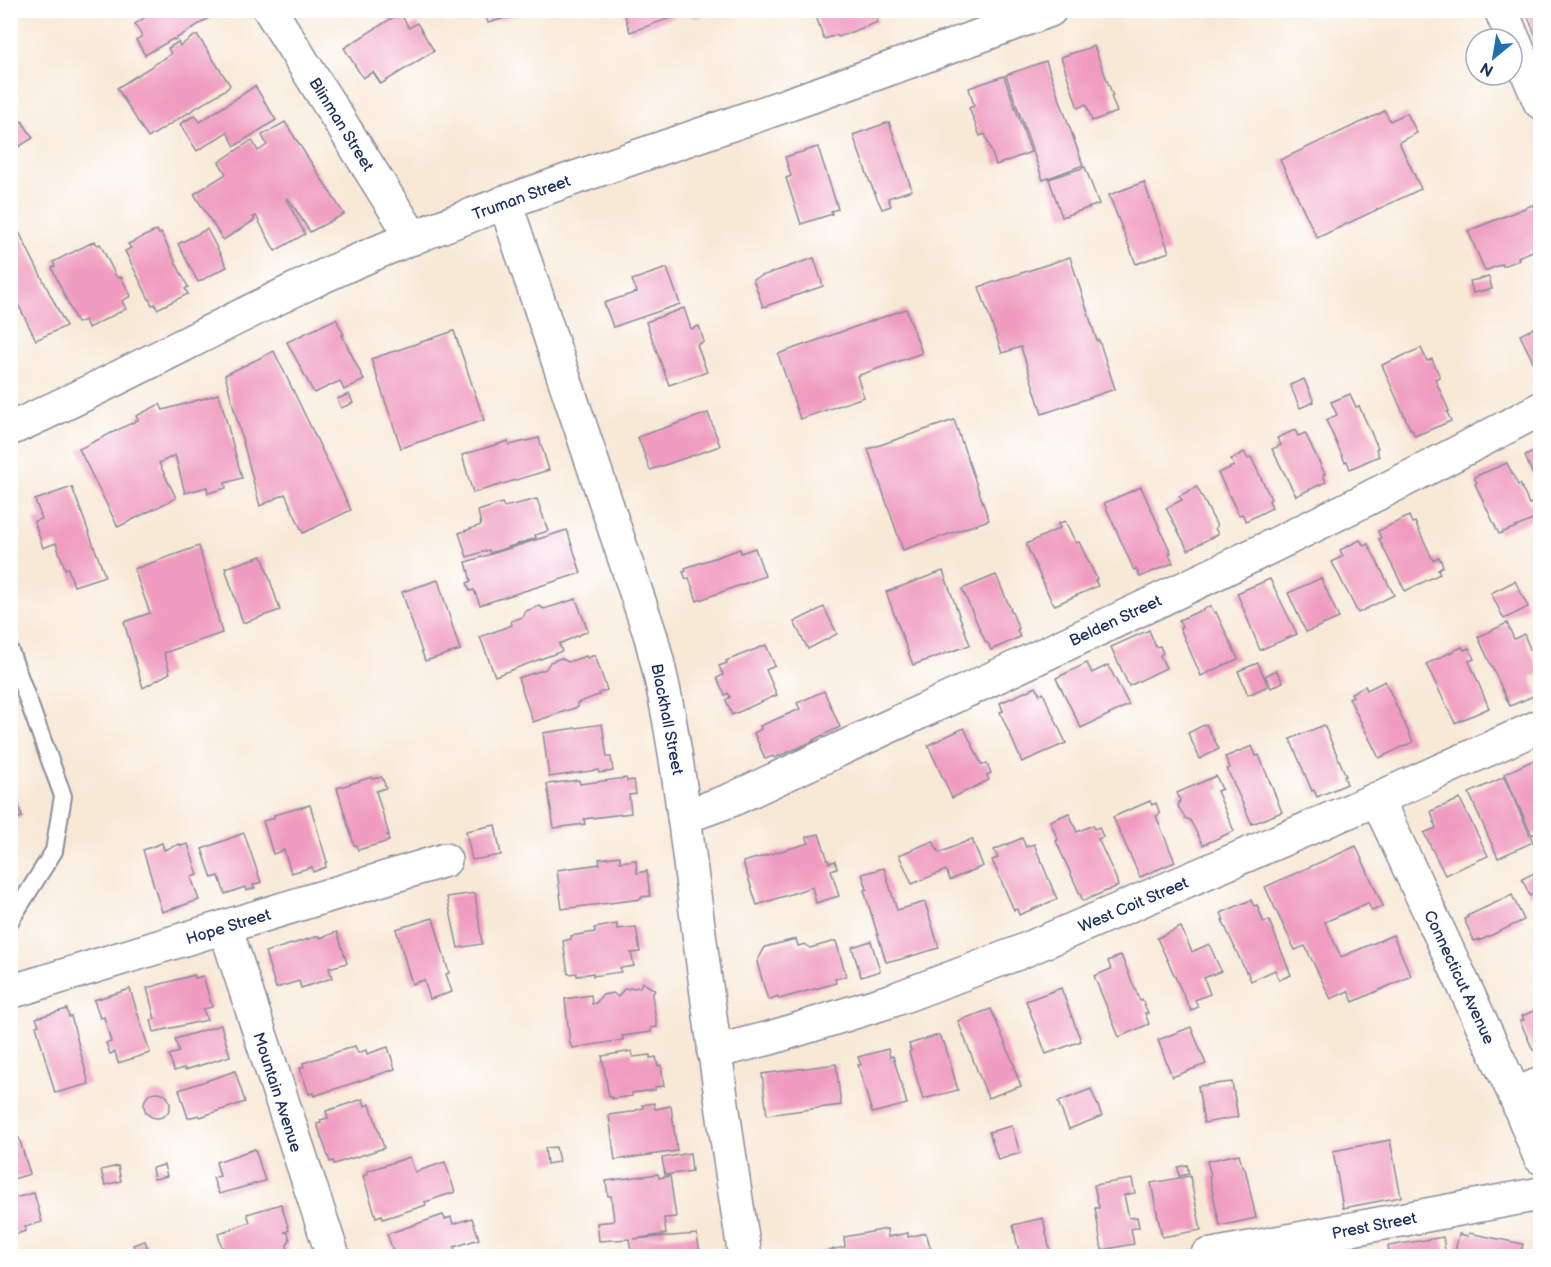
<svg xmlns="http://www.w3.org/2000/svg" width="1551" height="1267" font-family="'Balsamiq Sans',sans-serif">
<style>
.building{fill:#f09cc0}
.lines{fill:none;stroke-linecap:round;stroke-linejoin:round}
.service-casing{stroke:#8a8c9a;stroke-width:20}
.minor-casing{stroke:#8a8c9a;stroke-width:36}
.tertiary-casing{stroke:#8a8c9a;stroke-width:36}
.primary-casing{stroke:#8a8c9a;stroke-width:36}
.service{stroke:#fff;stroke-width:16}
.minor{stroke:#fff;stroke-width:33}
.tertiary{stroke:#fff;stroke-width:33}
.primary{stroke:#fff;stroke-width:33}
.labels{text-anchor:middle;stroke-width:5;stroke-linejoin:round;paint-order:stroke}
.street-label{font-size:16px;fill:#1b2f5e;stroke:#fff}
</style>
<rect width="100%" height="100%" fill="#fff"/>
<filter id="ink" filterUnits="userSpaceOnUse"><feTurbulence type="fractalNoise" baseFrequency=".0167" numOctaves="2"/><feDisplacementMap in="SourceGraphic" scale="12" xChannelSelector="R" yChannelSelector="G"/><feConvolveMatrix kernelMatrix="1 2 1 2 8 2 1 2 1" color-interpolation-filters="sRGB"/></filter>
<filter id="wash" filterUnits="userSpaceOnUse"><feTurbulence type="fractalNoise" baseFrequency=".008" numOctaves="4" result="noise"/><feDisplacementMap in="SourceGraphic" scale="24" xChannelSelector="R" yChannelSelector="G"/><feGaussianBlur stdDeviation="1.35" result="paint"/><feColorMatrix in="noise" values="0 0 0 0 0 0 0 0 0 0 0 0 0 0 0 0 0 1.4 0 .05"/><feComposite in="paint" operator="in"/></filter>
<g filter="url(#wash)">
<rect width="100%" height="100%" fill="#f8e9d7"/>
<g id="blocks">
<g class="building">
<polygon points="156,10 208,10 212,16 174,40 173,39 145,55 136,40 142,36 135,24"/>
<polygon points="484,10 529,10 529,11 488,23"/>
<polygon points="623,10 717,10 717,11 694,18 688,12 630,32"/>
<polygon points="814,10 874,10 878,22 838,37 837,35 824,39"/>
<polygon points="1525,10 1540,10 1540,46"/>
<polygon points="400,13 409,28 417,23 434,51 381,84 373,72 363,78 344,48"/>
<polygon points="194,36 198,36 230,85 228,88 148,138 117,88 171,54 168,48 178,42 180,46"/>
<polygon points="1094,46 1113,96 1111,96 1117,112 1092,121 1086,104 1078,108 1061,57"/>
<polygon points="1046,61 1083,165 1043,180 1006,75"/>
<polygon points="1004,76 1031,152 996,165 985,134 980,136 969,108 974,106 969,88"/>
<polygon points="255,86 276,120 235,146 227,132 197,151 180,124 195,115 200,122"/>
<polygon points="1385,111 1390,121 1407,113 1417,133 1399,142 1421,189 1317,238 1280,160"/>
<polygon points="22,121 33,138 10,152 10,128"/>
<polygon points="285,122 344,214 310,232 288,198 286,199 305,234 275,251 256,216 253,217 255,220 223,240 194,194 226,174 219,162 252,140 258,151 267,145 262,135"/>
<polygon points="889,122 912,190 888,198 891,206 882,209 869,180 853,135"/>
<polygon points="818,147 838,209 831,211 832,214 801,224 786,178 791,176 785,157"/>
<polygon points="1085,167 1099,204 1062,217 1049,179"/>
<polygon points="1144,182 1169,252 1136,264 1109,195"/>
<polygon points="1540,203 1540,248 1518,257 1519,260 1503,266 1502,264 1485,271 1468,231 1532,205 1533,206"/>
<polygon points="10,214 66,326 36,340 10,288"/>
<polygon points="207,229 227,267 198,282 178,244"/>
<polygon points="157,230 159,234 161,233 188,287 185,289 188,294 157,309 155,304 152,305 125,251 131,248 128,244"/>
<polygon points="95,241 97,245 100,244 117,278 121,277 131,296 122,301 126,309 88,328 85,320 77,323 52,268 55,266 53,262"/>
<polygon points="1070,257 1097,341 1099,340 1115,389 1042,414 1021,347 1002,353 979,287"/>
<polygon points="814,258 823,286 763,307 753,279"/>
<polygon points="667,268 680,304 613,327 604,303 637,292 632,280"/>
<polygon points="1489,277 1492,289 1473,293 1470,281"/>
<polygon points="684,308 691,329 699,326 704,342 697,345 707,372 669,385 646,322"/>
<polygon points="906,309 922,353 857,376 864,397 800,419 778,354"/>
<polygon points="336,319 344,335 342,335 364,380 344,390 340,381 314,393 287,342"/>
<polygon points="1540,325 1540,376 1520,335"/>
<polygon points="454,331 484,420 401,448 371,359"/>
<polygon points="1421,348 1427,361 1432,359 1440,377 1435,379 1449,411 1447,412 1451,421 1415,436 1411,428 1410,429 1382,365"/>
<polygon points="274,351 351,510 303,533 285,494 260,506 225,375"/>
<polygon points="1304,379 1314,402 1300,408 1290,385"/>
<polygon points="219,394 242,478 225,483 226,488 208,493 207,487 185,493 175,455 159,463 176,498 118,527 79,449 138,420 136,416 160,404 163,410"/>
<polygon points="349,394 353,403 341,408 337,399"/>
<polygon points="1350,394 1356,407 1359,406 1378,448 1376,449 1379,456 1350,469 1347,461 1345,462 1326,420 1337,415 1331,402"/>
<polygon points="708,413 720,446 650,470 638,437"/>
<polygon points="954,420 989,520 903,550 868,449"/>
<polygon points="1295,430 1298,436 1305,433 1325,474 1323,475 1326,482 1296,496 1272,449 1281,445 1277,438"/>
<polygon points="539,438 549,470 473,493 462,455 508,441 509,445"/>
<polygon points="1540,449 1540,492 1525,456"/>
<polygon points="1244,452 1248,459 1251,457 1271,499 1269,500 1272,508 1246,521 1242,514 1239,515 1218,473 1234,466 1231,459"/>
<polygon points="1507,463 1518,485 1520,484 1529,504 1534,502 1539,515 1535,517 1535,519 1499,534 1475,484 1477,483 1474,477"/>
<polygon points="72,487 105,576 74,586 68,568 65,569 56,543 43,548 34,521 42,519 35,500"/>
<polygon points="1141,487 1171,553 1169,554 1173,563 1140,577 1136,569 1134,570 1104,503"/>
<polygon points="1197,487 1217,526 1215,528 1218,534 1188,550 1166,508 1182,500 1179,496"/>
<polygon points="537,499 548,531 535,535 536,538 490,553 489,550 467,557 459,533 481,525 478,511 502,503 504,507"/>
<polygon points="1409,516 1412,523 1415,522 1433,560 1439,557 1443,566 1438,569 1440,574 1405,591 1379,539 1381,538 1378,531"/>
<polygon points="1065,521 1076,543 1079,542 1097,579 1095,580 1098,586 1055,605 1051,600 1026,544 1060,528 1058,524"/>
<polygon points="567,530 581,573 480,605 474,590 470,591 467,583 471,581 466,562"/>
<polygon points="1360,540 1364,546 1368,544 1394,595 1358,613 1332,562 1343,556 1340,550"/>
<polygon points="199,546 222,633 164,653 170,673 143,688 124,622 150,613 134,569"/>
<polygon points="755,548 765,576 697,601 689,578 686,579 683,572 686,571 685,568 740,549 741,553"/>
<polygon points="262,556 280,610 243,623 225,568"/>
<polygon points="943,571 970,645 913,665 886,592"/>
<polygon points="996,575 1019,629 1017,630 1020,637 991,650 988,643 986,643 962,589"/>
<polygon points="1321,578 1339,618 1306,632 1288,593"/>
<polygon points="1270,579 1297,634 1260,650 1237,593"/>
<polygon points="438,580 460,650 425,661 402,592"/>
<polygon points="1515,581 1528,607 1504,619 1491,593"/>
<polygon points="576,599 588,631 559,644 562,651 495,676 480,637 512,625 511,621 523,617 526,611 539,606 544,609"/>
<polygon points="1211,606 1214,613 1216,612 1238,659 1201,676 1180,628 1182,627 1179,620"/>
<polygon points="824,607 837,634 808,649 794,622"/>
<polygon points="1507,623 1514,639 1524,634 1540,674 1531,677 1538,694 1510,706 1478,637"/>
<polygon points="1149,630 1156,647 1160,646 1163,653 1160,655 1166,668 1129,686 1111,647"/>
<polygon points="766,645 775,666 766,670 777,695 732,715 726,700 730,697 728,693 725,695 717,678 723,675 719,666 727,663 726,661"/>
<polygon points="1462,647 1464,650 1469,648 1474,659 1469,661 1489,708 1455,723 1426,664"/>
<polygon points="595,655 607,690 599,693 599,695 577,703 578,707 533,722 518,678 546,669 550,662 561,658 568,662 586,656 587,658"/>
<polygon points="1087,663 1092,673 1108,665 1129,705 1081,728 1056,678"/>
<polygon points="1258,663 1268,686 1248,695 1238,671"/>
<polygon points="1276,670 1283,682 1271,688 1265,676"/>
<polygon points="1385,681 1413,742 1379,758 1349,698 1353,696 1351,693 1365,686 1367,690"/>
<polygon points="1036,687 1040,695 1043,693 1066,743 1022,762 1000,712 1003,711 1000,703"/>
<polygon points="824,691 840,727 813,740 814,741 774,758 773,756 765,759 754,733 761,729 760,726 800,709 797,703"/>
<polygon points="10,719 16,735 10,744"/>
<polygon points="602,724 607,757 611,757 613,771 599,773 598,770 549,777 543,733"/>
<polygon points="1206,724 1219,749 1200,759 1188,733"/>
<polygon points="1324,725 1346,776 1344,776 1347,784 1317,797 1314,790 1312,791 1290,739"/>
<polygon points="964,728 982,765 987,763 991,773 987,775 989,780 952,798 928,745"/>
<polygon points="1252,746 1256,756 1259,755 1282,812 1252,824 1227,769 1230,768 1225,757"/>
<polygon points="1540,757 1540,843 1536,833 1532,835 1504,774"/>
<polygon points="1216,776 1222,789 1217,791 1234,831 1203,845 1190,820 1185,818 1178,806 1180,800 1177,793"/>
<polygon points="372,777 372,779 382,777 386,788 376,791 389,835 387,835 389,841 358,850 356,845 354,845 337,788"/>
<polygon points="1504,777 1533,842 1498,858 1469,793"/>
<polygon points="626,778 627,781 634,780 636,794 629,795 631,813 584,819 585,824 554,828 547,784 579,780 580,784"/>
<polygon points="10,779 22,817 10,821"/>
<polygon points="1460,799 1488,856 1445,875 1424,833 1436,828 1431,811"/>
<polygon points="1150,801 1152,805 1156,803 1160,814 1156,816 1175,862 1140,877 1113,817"/>
<polygon points="310,805 327,862 325,863 326,867 313,872 312,867 291,873 284,850 273,854 263,821 274,818 274,815"/>
<polygon points="1069,813 1077,832 1093,825 1094,829 1099,827 1103,837 1098,839 1116,878 1118,886 1083,901 1056,841 1058,840 1050,821"/>
<polygon points="495,825 501,855 472,860 466,831"/>
<polygon points="244,833 261,882 253,885 255,888 246,891 245,887 225,894 219,876 212,878 202,849"/>
<polygon points="819,834 829,863 835,861 837,868 831,870 839,896 816,903 812,887 757,905 743,862 809,843 806,837"/>
<polygon points="1022,838 1026,847 1034,844 1057,899 1019,915 1017,909 1014,910 992,860 998,858 994,850"/>
<polygon points="972,839 983,866 950,880 946,870 912,884 899,855 933,841 939,853"/>
<polygon points="162,843 164,850 180,844 181,846 188,844 198,875 191,877 199,900 162,912 143,850"/>
<polygon points="1356,846 1383,906 1372,911 1368,903 1325,922 1341,957 1393,935 1411,976 1353,1002 1348,991 1331,999 1305,946 1295,950 1265,887"/>
<polygon points="620,856 620,862 636,860 637,873 647,871 650,896 641,897 641,899 562,909 557,870 600,864 599,859"/>
<polygon points="884,868 897,910 925,902 939,948 895,961 894,960 886,962 864,890 867,889 862,874"/>
<polygon points="1540,870 1540,890 1530,896 1522,879"/>
<polygon points="475,893 482,944 458,948 447,897"/>
<polygon points="1512,895 1524,920 1479,941 1479,939 1474,941 1464,919 1468,917 1467,916"/>
<polygon points="1251,900 1254,906 1257,905 1264,923 1269,920 1291,975 1279,980 1275,970 1251,981 1247,971 1246,972 1222,920 1224,920 1221,913"/>
<polygon points="433,918 449,973 446,974 452,992 430,999 424,980 412,984 396,929"/>
<polygon points="617,924 617,929 636,927 640,952 631,953 634,966 620,968 621,972 593,976 593,973 577,976 577,973 568,974 563,941 571,939 571,936 595,932 594,928"/>
<polygon points="1181,927 1192,952 1209,944 1221,971 1204,978 1210,994 1195,1000 1198,1007 1191,1011 1157,938"/>
<polygon points="337,932 347,963 329,968 332,978 301,988 299,981 276,988 265,952 319,936 320,938"/>
<polygon points="796,939 798,946 805,944 810,948 836,941 846,976 835,979 836,983 779,999 778,996 768,1000 757,962 765,947"/>
<polygon points="871,941 880,971 861,977 852,947"/>
<polygon points="1121,955 1140,1001 1142,999 1148,1013 1145,1013 1149,1024 1119,1037 1094,976 1111,969 1108,961"/>
<polygon points="194,975 195,978 203,976 212,1007 203,1009 207,1020 154,1032 151,1020 155,1019 147,988"/>
<polygon points="642,982 655,990 652,995 657,1027 651,1028 651,1032 622,1036 623,1040 573,1048 570,1044 565,999 591,995 592,1004 596,1003 602,995 613,993 618,997 624,989 640,987"/>
<polygon points="1061,988 1081,1041 1046,1054 1026,1001"/>
<polygon points="130,989 150,1053 118,1063 115,1052 110,1054 106,1043 111,1042 104,1017 100,1018 94,1000"/>
<polygon points="1540,1008 1540,1052 1539,1053 1537,1049 1533,1050 1520,1021 1524,1020 1522,1016"/>
<polygon points="67,1009 69,1017 71,1016 89,1084 55,1093 36,1026 39,1025 36,1018"/>
<polygon points="991,1009 1015,1067 1014,1068 1021,1086 988,1098 958,1021"/>
<polygon points="221,1025 230,1056 185,1070 184,1068 174,1071 169,1055 179,1052 175,1039"/>
<polygon points="1191,1027 1206,1064 1172,1077 1158,1040"/>
<polygon points="939,1035 942,1042 944,1042 958,1090 923,1099 909,1052 911,1051 909,1044"/>
<polygon points="355,1046 358,1053 366,1050 367,1054 388,1047 395,1069 314,1096 313,1093 309,1094 300,1068 304,1067 303,1063"/>
<polygon points="888,1049 890,1057 893,1056 907,1104 872,1113 858,1065 861,1065 858,1057"/>
<polygon points="632,1051 633,1057 650,1055 650,1058 656,1057 658,1066 661,1065 664,1086 655,1087 655,1090 632,1093 632,1096 612,1099 612,1097 609,1097 602,1056"/>
<polygon points="836,1064 841,1105 767,1115 762,1074"/>
<polygon points="235,1071 245,1102 200,1117 199,1115 188,1118 179,1090"/>
<polygon points="1232,1082 1238,1117 1204,1123 1198,1086"/>
<polygon points="1091,1089 1102,1116 1069,1129 1058,1102"/>
<circle cx="157" cy="1105" r="13"/>
<polygon points="363,1099 365,1106 370,1104 384,1148 334,1164 333,1161 330,1162 317,1124 321,1123 320,1120 328,1118 326,1111"/>
<polygon points="654,1103 655,1109 671,1106 677,1151 615,1160 609,1115 631,1112 643,1108 642,1105"/>
<polygon points="1012,1126 1020,1153 998,1160 989,1132"/>
<polygon points="19,1138 30,1174 10,1180 10,1141"/>
<polygon points="1390,1140 1401,1197 1343,1208 1333,1151"/>
<polygon points="556,1147 559,1162 547,1164 545,1148"/>
<polygon points="255,1149 265,1181 219,1194 213,1178 220,1176 216,1162"/>
<polygon points="690,1153 692,1171 665,1175 662,1158"/>
<polygon points="1239,1154 1243,1168 1245,1168 1256,1218 1220,1226 1209,1176 1211,1175 1207,1161"/>
<polygon points="410,1157 415,1172 445,1162 455,1192 425,1202 426,1205 383,1219 382,1215 376,1217 363,1176 368,1174 367,1171"/>
<polygon points="164,1165 167,1176 154,1179 152,1168"/>
<polygon points="1187,1165 1189,1174 1179,1176 1178,1167"/>
<polygon points="118,1166 121,1181 105,1185 101,1170"/>
<polygon points="658,1174 659,1178 670,1176 676,1217 664,1218 666,1234 634,1239 697,1234 700,1256 632,1256 629,1239 599,1241 597,1223 614,1221 611,1196 608,1196 606,1181"/>
<polygon points="1190,1176 1201,1230 1162,1237 1151,1183"/>
<polygon points="1132,1179 1135,1193 1124,1195 1129,1218 1137,1217 1139,1227 1131,1229 1134,1244 1102,1250 1095,1208 1099,1208 1094,1185"/>
<polygon points="34,1193 42,1222 25,1227 26,1231 10,1236 10,1199"/>
<polygon points="281,1204 289,1230 285,1232 288,1233 290,1240 287,1245 288,1250 266,1256 238,1256 236,1252 224,1255 218,1234 250,1222 247,1214"/>
<polygon points="443,1215 445,1219 451,1217 453,1224 472,1218 479,1239 454,1247 455,1250 435,1256 395,1256 387,1234"/>
<polygon points="1043,1218 1051,1256 1020,1256 1013,1225"/>
<polygon points="887,1229 888,1237 908,1233 908,1237 926,1233 933,1256 800,1256 845,1247 844,1237"/>
<polygon points="1469,1233 1523,1244 1520,1256 1454,1256 1459,1234 1468,1236"/>
<polygon points="1443,1237 1446,1256 1390,1256 1388,1246"/>
<polygon points="145,1241 151,1256 137,1256 133,1245"/>
<polygon points="1372,1252 1373,1256 1353,1256 1353,1255"/>
</g>
</g>
</g>
<g filter="url(#ink)">
<use href="#blocks" fill-opacity="0" stroke="#8a8c9a" stroke-width="1.5"/>
<g class="lines">
<defs>
<polyline id="service" points="10,651 63,796 54,851 10,921"/>
<g id="minor">
<polyline points="1501,10 1540,102"/>
<polyline points="1377,799 1515,1095 1540,1157"/>
<path d="M684,817L731,800C1002,673 1277,551 1540,409"/>
<polyline points="225,927 333,1256"/>
<polyline points="10,992 445,860"/>
<polyline points="714,1052 770,1038 893,1000 1018,953 1377,799 1540,726"/>
<polyline points="1515,1095 1540,1084"/>
<polyline points="1207,1256 1540,1194"/>
</g>
<g id="tertiary">
<polyline points="270,10 413,238"/>
<path d="M505,202L651,637C675,726 684,818 696,910C711,1026 726,1141 745,1256"/>
</g>
<path id="primary" d="M10,429C144,370 271,294 407,240C512,198 619,163 726,126C834,89 942,50 1050,10"/>
</defs>
<use href="#service" class="service-casing"/>
<use href="#minor" class="minor-casing"/>
<use href="#tertiary" class="tertiary-casing"/>
<use href="#primary" class="primary-casing"/>
<use href="#service" class="service"/>
<use href="#minor" class="minor"/>
<use href="#tertiary" class="tertiary"/>
<use href="#primary" class="primary"/>
</g>
</g>
<g class="labels">
<g class="street-label">
<text transform="translate(342 124) rotate(58)" y="6">Blinman Street</text>
<text transform="translate(521 197) rotate(-20)" y="6">Truman Street</text>
<text transform="translate(1115 620) rotate(-25)" y="6">Belden Street</text>
<text transform="translate(668 719) rotate(79)" y="6">Blackhall Street</text>
<text transform="translate(1133 904) rotate(-23)" y="6">West Coit Street</text>
<text transform="translate(228 926) rotate(-17)" y="6">Hope Street</text>
<text transform="translate(1460 977) rotate(65)" y="6">Connecticut Avenue</text>
<text transform="translate(278 1092) rotate(72)" y="6">Mountain Avenue</text>
<text transform="translate(1374 1225) rotate(-11)" y="6">Prest Street</text>
</g>
</g>
<rect width="1551" height="1267" fill="none" stroke="#fff" stroke-width="36"/>
<g transform="translate(1494 57) rotate(210)"><circle r="28" fill="#ffffff" stroke="#a4acbf" stroke-width="1.5"/>
<path d="M0-4.5L10 22L0 15L-10 22Z" fill="#1f6fb2"/>
<text y="-9" font-size="16" font-weight="bold" text-anchor="middle" fill="#1b2f5e">N</text>
</g>
</svg>
